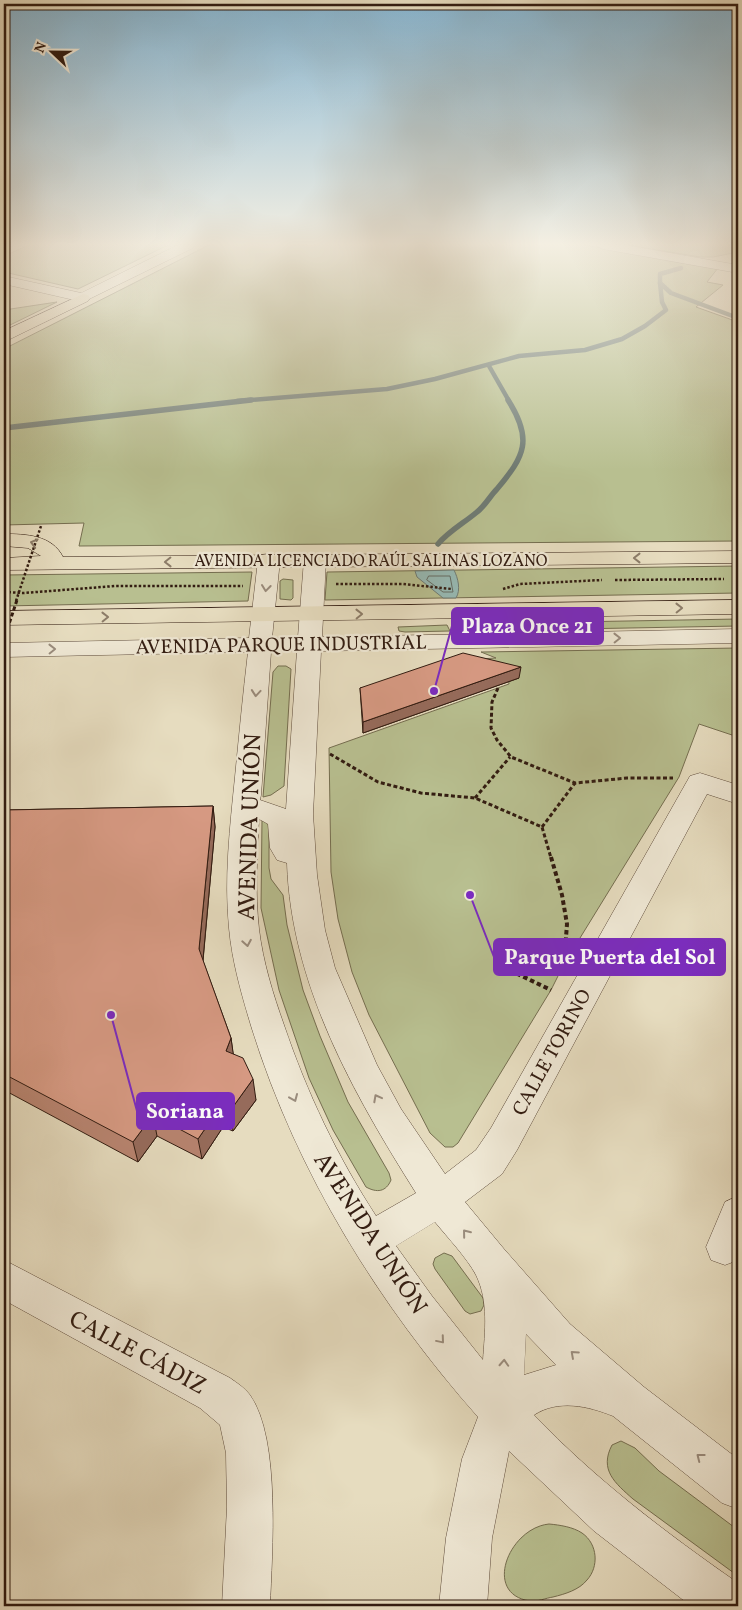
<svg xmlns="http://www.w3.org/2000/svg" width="742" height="1610" font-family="Vollkorn,serif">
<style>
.green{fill:#b8bf90;stroke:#756e50}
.water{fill:#97bbb6;stroke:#6f7b74}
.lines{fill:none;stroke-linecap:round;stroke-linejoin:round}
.shore{stroke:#646c64;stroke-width:1}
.stream-far2{stroke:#6f7b74;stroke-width:4.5}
.stream-far1{stroke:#6f7b74;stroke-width:5.5}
.stream{stroke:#6f7b74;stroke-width:7}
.minor-casing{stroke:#5f4c3c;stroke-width:1}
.major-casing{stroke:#321c11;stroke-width:1}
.path-far2{stroke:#321c11;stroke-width:2.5;stroke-dasharray:2.5 2;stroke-linecap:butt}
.path-far1{stroke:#321c11;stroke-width:3;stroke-dasharray:4 2.5;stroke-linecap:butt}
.path{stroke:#321c11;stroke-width:4;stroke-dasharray:4.5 3;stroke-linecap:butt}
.minor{fill:#efe8d5;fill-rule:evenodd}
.major{fill:#e6dcbf;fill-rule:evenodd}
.path-bridge-far1{stroke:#321c11;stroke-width:2.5;stroke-dasharray:2.5 2;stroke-linecap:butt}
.path-bridge{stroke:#321c11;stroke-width:3;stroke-dasharray:4 2.5;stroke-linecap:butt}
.wall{fill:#b88470;stroke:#321c11}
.shaded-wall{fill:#966b5b;stroke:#321c11}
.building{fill:#d69982;stroke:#321c11}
.oneway{stroke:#8c7c68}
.oneway2{stroke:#9a8c7d}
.labels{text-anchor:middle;stroke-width:4.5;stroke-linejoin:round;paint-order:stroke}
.far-street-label{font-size:16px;fill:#321c11;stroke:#efe8d5}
.street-label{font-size:20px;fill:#321c11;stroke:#efe8d5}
.near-street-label{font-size:24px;fill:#321c11;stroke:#efe8d5}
.leader{fill:none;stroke:#7b2cbf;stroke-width:2}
.callout-dot{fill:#7b2cbf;stroke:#efe8d5;stroke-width:2}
.callout{fill:#7b2cbf;stroke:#7b2cbf;stroke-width:2}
.callout-label{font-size:21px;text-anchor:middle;font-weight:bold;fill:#fff}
</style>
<rect width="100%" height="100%" fill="#e6dcbf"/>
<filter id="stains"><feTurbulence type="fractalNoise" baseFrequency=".004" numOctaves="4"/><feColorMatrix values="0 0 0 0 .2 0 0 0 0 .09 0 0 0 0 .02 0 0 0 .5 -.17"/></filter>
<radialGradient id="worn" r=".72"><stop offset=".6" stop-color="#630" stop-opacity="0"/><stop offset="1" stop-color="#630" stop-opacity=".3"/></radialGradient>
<g class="green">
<polygon points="29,245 168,245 78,289 4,272 4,256"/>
<polygon points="209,245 584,245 718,268 707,282 723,285 696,307 738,322 738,541 79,546 84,523 4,525 4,349"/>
<polygon points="628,245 738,245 738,252 713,257 700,257"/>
<polygon points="57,302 4,328 4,310"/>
<polygon points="738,566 738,593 325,600 327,572"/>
<polygon points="252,572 248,601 4,606 4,575"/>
<polygon points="283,579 293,580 293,598 291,600 280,599 280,581"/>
<polygon points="738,619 738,626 466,631 460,624"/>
<polygon points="447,625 450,631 405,632 399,631 398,627"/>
<polygon points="738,648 738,737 699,724 679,777 564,964 551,990 458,1143 453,1147 445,1147 430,1133 369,1015 352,972 338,919 331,872 329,748 509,684 508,673 461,660 496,658 481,652"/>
<polygon points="278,666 286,666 291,669 284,786 271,795 263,797 273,672"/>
<path d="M269,818V868L271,879L283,895L287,925L303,990L320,1036L348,1102L389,1173L391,1180C386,1192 377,1193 366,1187L333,1130L309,1078L279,990L261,908L262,819Z"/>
<polygon points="444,1253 452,1256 483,1298 484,1305 481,1311 470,1314 465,1311 435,1269 433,1264 435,1258"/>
<path d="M621,1441L635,1448L659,1471L738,1530V1576L633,1499C615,1483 599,1470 612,1445Z"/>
<path d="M549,1524C560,1525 573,1527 582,1533C598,1544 599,1567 587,1580C579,1590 565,1594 553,1597C546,1598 537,1602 530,1601C482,1594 509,1528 549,1524Z"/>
</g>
<path class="water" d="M454,570C458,578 461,590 456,598H443L417,577L415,571Z"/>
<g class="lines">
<polygon class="shore" points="429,576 450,576 453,592 443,592 427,580"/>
<g class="stream-far2">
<polyline points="681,268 660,274 660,283 671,293 738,318"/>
<polyline points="489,366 509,401"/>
<polyline points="237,401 387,389 435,379 519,356 585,350 622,339 645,326 666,310 662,302 660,283"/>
</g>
<g class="stream-far1">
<polyline points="4,428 251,400"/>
<path d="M438,544C449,531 464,523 477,512C485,506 490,496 497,489C525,456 533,439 508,400"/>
</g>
<polyline class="stream" points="455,624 457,631"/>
<defs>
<g id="minor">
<polygon points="178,245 195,245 193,248 83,302 4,284 4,276 81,293"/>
<polygon points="596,245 625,245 738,265 738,273 603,249"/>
<path d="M269,554L277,555L280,560L272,638L298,637L304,560L307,555L315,554L323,555L326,560L322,637L738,629V643L321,651L313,814L317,875L325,930L335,968L377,1065L401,1109L445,1174L476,1150L491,1128L690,776L700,773L738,785V804L707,794L517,1150L502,1174L465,1202L504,1249L570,1324L644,1387L738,1459V1509L722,1503L613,1416C588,1406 558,1399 534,1415C595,1479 666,1533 738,1583V1606H691L594,1531L509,1451L492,1538L487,1606H439L446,1538L462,1459L478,1417C379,1305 297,1173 252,1029C242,996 232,962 229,928C224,877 230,827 235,777C239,736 243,694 248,652L4,657V643L249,638L258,560L261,555ZM297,651L286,809L260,800L261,795L271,652ZM259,819L268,824L270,848L277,860L287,863C291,984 353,1093 416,1193L376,1216C337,1156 307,1093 284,1025C273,994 263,962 259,929C255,893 257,856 259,819ZM435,1222C448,1238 467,1258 476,1275C489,1302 485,1331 483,1360L432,1296L396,1246ZM526,1334L556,1365L524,1375Z"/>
<polygon points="738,1196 738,1260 725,1265 711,1260 706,1247 725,1202"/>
<path d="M4,1260L230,1378C237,1383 245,1388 250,1395C281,1439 272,1553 270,1606H222L227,1507L226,1453L220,1425L200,1408L4,1300Z"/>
</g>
<g id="major">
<polygon points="83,294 88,295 90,298 88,301 4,342 4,331"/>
<path d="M4,534C26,534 52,535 63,557L738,551V563L4,570V558L41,556L28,548L4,546Z"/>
<polygon points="738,600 738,614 4,625 4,611"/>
</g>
</defs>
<use href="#minor" class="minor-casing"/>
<use href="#major" class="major-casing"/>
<g class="path-far2">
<polyline points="615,580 724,579"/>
<polyline points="336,584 403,584 452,589"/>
<polyline points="503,589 520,584 602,580"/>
<polyline points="4,592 24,593 115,586 243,586"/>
</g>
<g class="path-far1">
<polyline points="498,688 492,702 491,728 497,740 511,757 575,783 627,778 673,778"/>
<polyline points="330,754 378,782 421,793 475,798 542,827 551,858"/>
<polyline points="475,798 510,757"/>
<polyline points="542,827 575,783"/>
</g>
<g class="path">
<polyline points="551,857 562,895 567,924 564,964"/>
<polyline points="503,967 551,990"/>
</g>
<use href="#minor" class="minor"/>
<use href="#major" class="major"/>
<polyline class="path-bridge-far1" points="16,601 41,526"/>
<polyline class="path-bridge" points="4,633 6,633 17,600"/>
</g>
<g class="wall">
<polygon points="519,678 363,733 360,688"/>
<polygon points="213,806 215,827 203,961 231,1038 233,1054 256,1100 233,1131 223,1127 202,1159 157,1136 138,1162 4,1090 4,810"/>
</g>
<g class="shaded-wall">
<polygon points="521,667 519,678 363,733 363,722"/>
<polygon points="213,806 215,827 202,970 199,949"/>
<polygon points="231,1038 234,1059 226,1051"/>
<polygon points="253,1079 256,1100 233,1131 230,1111"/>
<polygon points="220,1107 223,1127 202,1159 198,1139"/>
<polygon points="153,1115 157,1136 138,1162 133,1142"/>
</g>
<g class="building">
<polygon points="463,653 521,667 363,722 360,688"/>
<polygon points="213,806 199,949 231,1038 226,1051 243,1058 253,1079 230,1111 220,1107 198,1139 153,1115 133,1142 4,1074 4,810"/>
</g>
<defs><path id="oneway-chevron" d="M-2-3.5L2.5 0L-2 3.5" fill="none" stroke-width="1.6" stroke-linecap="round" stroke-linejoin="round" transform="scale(1.25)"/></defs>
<g class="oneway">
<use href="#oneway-chevron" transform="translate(34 543) rotate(-164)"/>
<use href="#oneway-chevron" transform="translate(637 558) rotate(180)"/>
<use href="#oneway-chevron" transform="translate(168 562) rotate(179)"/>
<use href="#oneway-chevron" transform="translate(679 608) rotate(-1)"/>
<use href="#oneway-chevron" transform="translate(359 614) rotate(-1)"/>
<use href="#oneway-chevron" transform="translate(105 617) rotate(-1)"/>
</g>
<g class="oneway2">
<use href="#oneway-chevron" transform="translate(266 588) rotate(97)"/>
<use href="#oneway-chevron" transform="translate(617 638) rotate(-1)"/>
<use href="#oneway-chevron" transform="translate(52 649) rotate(-1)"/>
<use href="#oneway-chevron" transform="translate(256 693) rotate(95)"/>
<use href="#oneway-chevron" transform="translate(247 943) rotate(80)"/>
<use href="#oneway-chevron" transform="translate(294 1098) rotate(67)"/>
<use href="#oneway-chevron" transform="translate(377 1098) rotate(-118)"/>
<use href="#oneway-chevron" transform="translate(466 1233) rotate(-129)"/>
<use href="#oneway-chevron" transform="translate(441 1340) rotate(50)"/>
<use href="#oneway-chevron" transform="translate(574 1354) rotate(-138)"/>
<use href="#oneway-chevron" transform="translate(504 1363) rotate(-87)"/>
<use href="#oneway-chevron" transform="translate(700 1457) rotate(-142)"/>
</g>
<linearGradient id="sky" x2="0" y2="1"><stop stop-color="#87b7d4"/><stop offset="0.52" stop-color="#f4efe2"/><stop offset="1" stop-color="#f4efe2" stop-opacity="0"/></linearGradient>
<rect width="742" height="470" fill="url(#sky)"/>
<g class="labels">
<g class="far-street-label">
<text x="371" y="566">AVENIDA LICENCIADO RAÚL SALINAS LOZANO</text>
</g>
<g class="street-label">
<text transform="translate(281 644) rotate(-1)" y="7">AVENIDA PARQUE INDUSTRIAL</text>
<text transform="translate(551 1052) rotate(-61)" y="7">CALLE TORINO</text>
</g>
<g class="near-street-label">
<text transform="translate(249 827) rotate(-88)" y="8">AVENIDA UNIÓN</text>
<text transform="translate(371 1233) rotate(57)" y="8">AVENIDA UNIÓN</text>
<text transform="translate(138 1352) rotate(28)" y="8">CALLE CÁDIZ</text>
</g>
</g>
<path class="leader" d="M434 691L452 626M470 895L494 957M111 1015L137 1111"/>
<g class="callout-dot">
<circle cx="434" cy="691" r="5"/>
<circle cx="470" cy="895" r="5"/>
<circle cx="111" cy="1015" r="5"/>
</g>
<g class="callout">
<rect x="452" y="608" width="151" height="36" rx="5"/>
<rect x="494" y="939" width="231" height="36" rx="5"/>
<rect x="137" y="1093" width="97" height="36" rx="5"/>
</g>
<g class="callout-label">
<text x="527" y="633">Plaza Once 21</text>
<text x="610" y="964">Parque Puerta del Sol</text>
<text x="185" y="1118">Soriana</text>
</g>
<rect width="742" height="1610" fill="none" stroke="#e6dcbf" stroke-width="20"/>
<rect x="5" y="5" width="732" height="1600" fill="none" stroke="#321c11" stroke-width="2.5"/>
<rect x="10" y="10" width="722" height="1590" fill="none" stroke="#321c11"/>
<g transform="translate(52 52) rotate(292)" stroke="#efe8d5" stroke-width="4" paint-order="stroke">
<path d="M0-4L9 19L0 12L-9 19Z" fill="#321c11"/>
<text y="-8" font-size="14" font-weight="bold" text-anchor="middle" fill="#321c11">N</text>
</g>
<rect width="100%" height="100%" filter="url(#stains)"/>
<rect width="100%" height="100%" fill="url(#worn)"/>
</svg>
